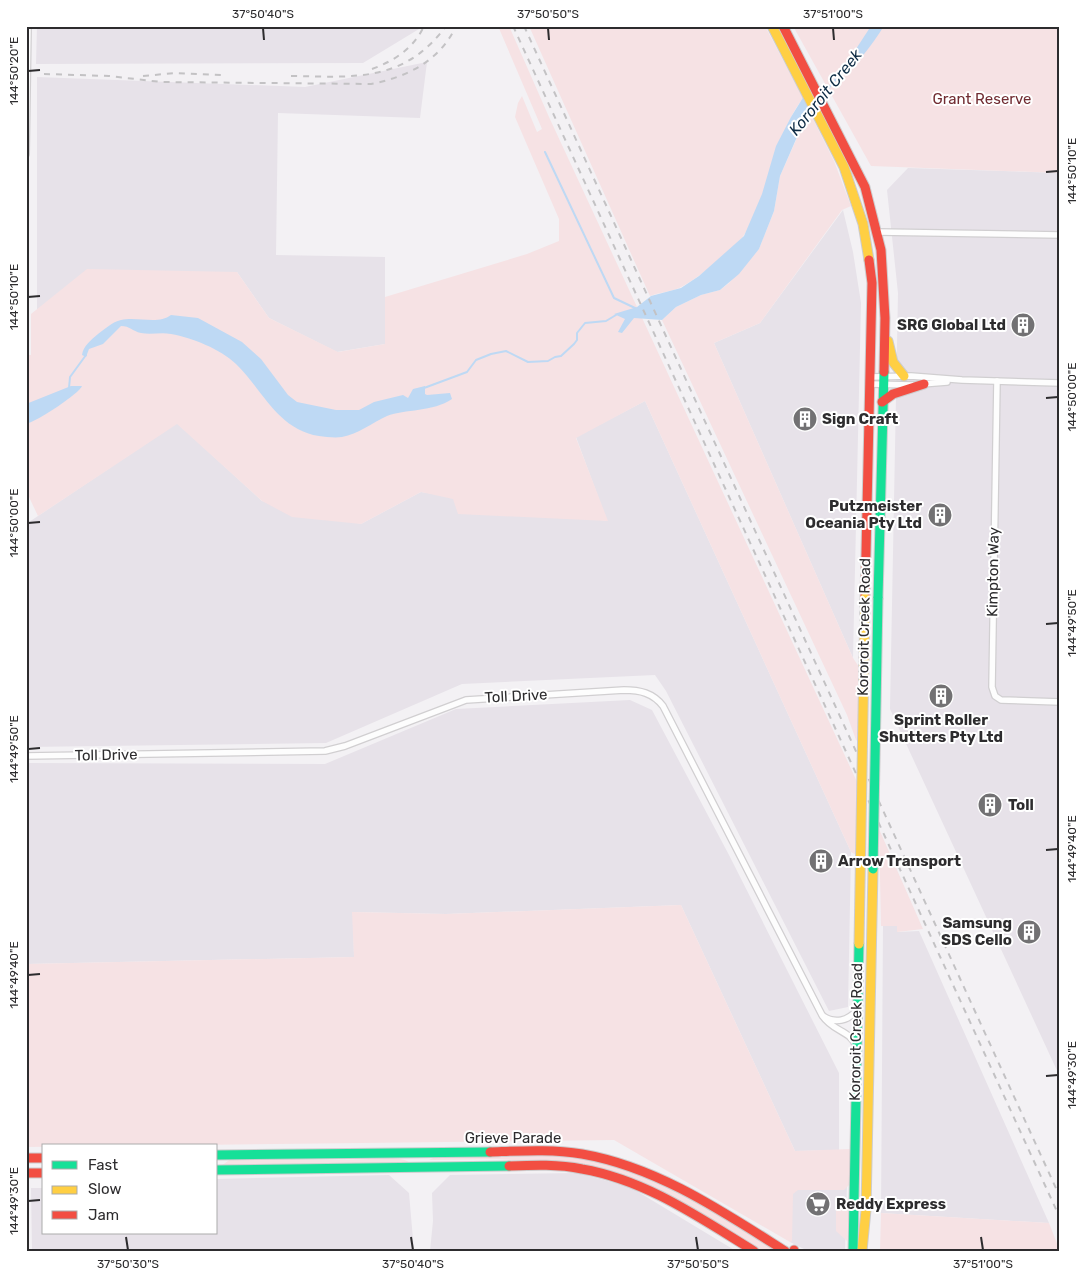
<svg xmlns="http://www.w3.org/2000/svg" width="1086" height="1277" font-family="Rubik,sans-serif">
<style>
.built{fill:#e7e2e9}
.green{fill:#f6e2e4}
.water{fill:#bed9f4}
.lines{fill:none;stroke-linecap:round;stroke-linejoin:round}
.stream{stroke:#bed9f4;stroke-width:2}
.street-casing{stroke:#d1cfd1;stroke-width:8}
.fast-casing{stroke:#cdcccd;stroke-width:11}
.slow-casing{stroke:#cdcccd;stroke-width:11}
.jam-casing{stroke:#cdcccd;stroke-width:11}
.street{stroke:#fdfdfd;stroke-width:5.5}
.fast{stroke:#16e098;stroke-width:9}
.slow{stroke:#ffcf43;stroke-width:9}
.jam{stroke:#f24e42;stroke-width:9}
.rail{stroke:#c3c2c4;stroke-width:2;stroke-dasharray:6 6;stroke-linecap:butt}
.fast-bridge-casing{stroke:#cdcccd;stroke-width:11;stroke-linecap:butt}
.slow-bridge-casing{stroke:#cdcccd;stroke-width:11;stroke-linecap:butt}
.fast-bridge{stroke:#16e098;stroke-width:9}
.slow-bridge{stroke:#ffcf43;stroke-width:9}
.ticks{fill:none;stroke:#2d2c2e;stroke-width:2}
.labels{text-anchor:middle;stroke-width:4;stroke-linejoin:round;paint-order:stroke}
.park-label{font-size:15px;fill:#712c32;stroke:#fff}
.poi-label{font-size:15px;font-weight:bold;fill:#2d2c2e;stroke:#fff;text-anchor:start}
.street-label{font-size:15px;fill:#2d2c2e;stroke:#fff}
.water-label{font-size:16px;font-style:italic;fill:#0d2b44;stroke:#fff}
.neatline{fill:none;stroke:#2d2c2e;stroke-width:2}
.ticks-label{font-size:12px;text-anchor:middle;fill:#2d2c2e}
</style>
<rect width="100%" height="100%" fill="#f3f1f4"/>
<g class="built">
<polygon points="37,26 424,26 363,63 36,64"/>
<polygon points="427,62 420,118 278,113 276,255 385,257 385,344 337,352 269,318 237,272 37,310 37,77 305,87"/>
<polygon points="908,168 1060,173 1060,1077 890,709 898,293 887,190"/>
<polygon points="843,210 853,252 861,303 853,658 714,343 760,323"/>
<polygon points="645,401 851,852 848,1007 829,1011 666,691 655,675 462,684 326,743 26,747 26,524 177,423 262,501 361,524 421,492 607,521 576,437"/>
<polygon points="630,700 652,710 729,855 839,1073 839,1150 795,1151 681,905 446,914 353,912 354,957 26,964 26,763 325,764 456,709"/>
<polygon points="883,926 897,926 898,932 919,931 1049,1223 881,1213"/>
<polygon points="577,1173 630,1187 736,1251 430,1251 433,1221 432,1193 450,1175"/>
<polygon points="389,1175 409,1193 414,1251 32,1251 31,1188 44,1188 44,1233 216,1233 216,1179"/>
<polygon points="847,1184 845,1251 808,1251 790,1242 791,1193 796,1187"/>
</g>
<g class="green">
<polygon points="498,26 509,26 549,117 858,784 858,856 851,852 645,401 576,438 608,521 458,514 453,499 421,492 361,524 292,517 262,501 177,424 38,516 29,497 26,355 31,355 31,314 87,269 237,272 269,318 338,352 385,344 385,297 527,254 559,241 559,219 515,117 518,103 522,96 537,132 542,129"/>
<path d="M529,26H765L803,98C773,137 771,196 744,235C732,252 701,276 683,286C673,292 660,292 650,296Z"/>
<polygon points="793,26 1060,26 1060,173 871,166"/>
<polygon points="809,111 834,161 851,206 842,210 760,323 714,343 853,658 861,670 860,743 856,740 847,715 662,320 676,307 701,295 720,290 729,283 759,249 774,211 780,176"/>
<polygon points="879,829 923,929 897,932 897,926 881,926"/>
<polygon points="681,905 795,1151 851,1149 851,1183 844,1190 798,1190 793,1194 792,1241 790,1242 614,1140 26,1147 26,964 354,957 352,912 446,914"/>
<path d="M555,1153C585,1158 614,1162 642,1173C685,1190 738,1226 779,1251H761L656,1188L610,1170L568,1163L496,1159L429,1160L439,1155Z"/>
<path d="M232,1158C278,1158 325,1161 372,1159C383,1159 401,1156 410,1163L221,1166Z"/>
<polygon points="849,1198 847,1241 836,1231 836,1208"/>
<polygon points="881,1213 1049,1223 1060,1251 880,1251"/>
</g>
<g class="water">
<path d="M871,26H884C871,46 858,65 837,78Z"/>
<polygon points="825,89 826,94 808,112 804,121 780,176 774,211 759,249 739,274 720,290 701,295 676,307 662,320 634,318 622,333 618,332 625,319 614,314 637,307 651,296 681,288 699,276 744,236 762,194 776,146 791,117 804,96"/>
<path d="M171,315L198,318L242,342L261,359L288,395L297,402L336,410H359L374,402L403,395L408,398L413,389L425,386V394L427,395L450,393L452,399C433,412 405,409 387,416C372,423 358,434 342,437C335,438 326,437 319,436C277,429 263,390 236,364C220,349 193,338 171,334C161,332 151,335 141,333C132,331 130,326 121,326L103,344L89,349L86,357L82,355C83,346 91,340 98,334C105,329 112,322 121,320C137,316 158,325 171,315Z"/>
<path d="M71,386H82C80,393 36,422 26,424V404Z"/>
</g>
<g class="lines">
<g class="stream">
<polyline points="825,92 838,77"/>
<polyline points="545,152 614,298 635,308"/>
<polyline points="69,388 70,377 86,355"/>
<polyline points="424,388 467,372 476,360 491,354 506,351 528,362 548,361 555,357 561,356 574,344 577,340 577,333 585,323 606,321 616,315"/>
</g>
<defs>
<g id="street">
<polyline points="26,154 28,26"/>
<polyline points="878,232 1060,235"/>
<polyline points="870,377 911,376 962,380 1060,383"/>
<polyline points="997,381 992,687 995,696 1001,700 1060,702"/>
<polyline points="869,384 912,385"/>
<polyline points="922,384 947,382"/>
<path d="M26,756L325,751L345,746L466,700L624,690C640,690 653,693 663,706L822,1015C833,1032 850,1030 856,1046"/>
<path d="M823,1016C835,1024 848,1021 857,1010"/>
</g>
<g id="fast">
<polyline points="878,598 884,372"/>
<polyline points="216,1155 490,1152"/>
<polyline points="216,1170 509,1166"/>
<polyline points="853,1251 859,944"/>
</g>
<g id="slow">
<polyline points="772,26 844,167 863,224 869,260"/>
<polyline points="888,341 893,362 904,376"/>
<polyline points="862,1251 866,1210 873,869"/>
</g>
<g id="jam">
<polyline points="783,26 865,187 881,250 885,318 884,372"/>
<polyline points="882,402 893,394 924,384"/>
<polyline points="865,598 872,283 869,260"/>
<path d="M490,1152C521,1151 552,1149 582,1154C657,1167 722,1211 785,1251"/>
<polyline points="26,1158 44,1158"/>
<path d="M509,1166C534,1165 558,1164 582,1169C646,1180 700,1218 754,1251"/>
<polyline points="26,1173 44,1173"/>
<polyline points="794,1250 794,1251"/>
</g>
</defs>
<use href="#street" class="street-casing"/>
<use href="#fast" class="fast-casing"/>
<use href="#slow" class="slow-casing"/>
<use href="#jam" class="jam-casing"/>
<use href="#street" class="street"/>
<use href="#fast" class="fast"/>
<use href="#slow" class="slow"/>
<use href="#jam" class="jam"/>
<g class="rail">
<polyline points="513,26 1060,1218"/>
<polyline points="524,26 1060,1197"/>
<path d="M372,69C394,61 414,48 424,26"/>
<path d="M44,74L109,76L161,82L371,84C407,77 440,61 456,26"/>
<polyline points="143,76 175,73 221,75"/>
<path d="M291,76C354,77 404,83 446,26"/>
</g>
<defs>
<polyline id="fast-bridge" points="873,869 878,598"/>
<polyline id="slow-bridge" points="859,944 865,598"/>
</defs>
<use href="#fast-bridge" class="fast-bridge-casing"/>
<use href="#slow-bridge" class="slow-bridge-casing"/>
<use href="#fast-bridge" class="fast-bridge"/>
<use href="#slow-bridge" class="slow-bridge"/>
</g>
<path class="ticks" d="M263,28L264,40M548,28L549,40M833,28L834,40M28,71L40,70M1046,172L1058,171M28,297L40,296M1046,398L1058,397M28,523L40,522M1046,624L1058,623M28,749L40,748M1046,850L1058,849M28,975L40,974M1046,1076L1058,1075M28,1201L40,1200M126,1237L128,1250M411,1237L413,1250M696,1237L698,1250M981,1237L983,1250"/>
<defs>
<symbol id="building-disc" viewBox="-11 -11 22 22"><circle r="9.5" fill="#727173" stroke="#fff"/><path d="M-4-6H4V6H1V3H-1V6H-4ZM-2.5-4.3h1.7v1.8h-1.7ZM.8-4.3h1.7v1.8H.8ZM-2.5-1h1.7V.8h-1.7ZM.8-1h1.7V.8H.8Z" fill="#fff"/></symbol>
<symbol id="supermarket-disc" viewBox="-11 -11 22 22"><circle r="9.5" fill="#727173" stroke="#fff"/><path d="M-6-5.5h2.5l.6 2H6L4.5 2H-2.5L-4.4-4H-6ZM-1.5 3.2a1.3 1.3 0 1 0 .1 0ZM3 3.2a1.3 1.3 0 1 0 .1 0Z" fill="#fff"/></symbol>
</defs>
<g fill-rule="evenodd">
<use href="#building-disc" x="1009" y="311" width="28" height="28"/>
<use href="#building-disc" x="791" y="405" width="28" height="28"/>
<use href="#building-disc" x="926" y="501" width="28" height="28"/>
<use href="#building-disc" x="927" y="682" width="28" height="28"/>
<use href="#building-disc" x="976" y="791" width="28" height="28"/>
<use href="#building-disc" x="807" y="847" width="28" height="28"/>
<use href="#building-disc" x="1015" y="918" width="28" height="28"/>
<use href="#supermarket-disc" x="804" y="1190" width="28" height="28"/>
</g>
<g class="labels">
<g class="park-label">
<text x="982" y="104">Grant Reserve</text>
</g>
<g class="poi-label">
<text x="1006" y="330" text-anchor="end">SRG Global Ltd</text>
<text x="822" y="424">Sign Craft</text>
<text x="922" y="511" text-anchor="end">Putzmeister<tspan x="922" dy="17">Oceania Pty Ltd</tspan></text>
<text x="941" y="725" text-anchor="middle">Sprint Roller<tspan x="941" dy="17">Shutters Pty Ltd</tspan></text>
<text x="1008" y="810">Toll</text>
<text x="838" y="866">Arrow Transport</text>
<text x="1012" y="928" text-anchor="end">Samsung<tspan x="1012" dy="17">SDS Cello</tspan></text>
<text x="836" y="1209">Reddy Express</text>
</g>
<g class="street-label">
<text transform="translate(993 572) rotate(-89)" y="5">Kimpton Way</text>
<text transform="translate(864 627) rotate(-89)" y="5">Kororoit Creek Road</text>
<text transform="translate(516 696) rotate(-3)" y="5">Toll Drive</text>
<text transform="translate(106 755) rotate(-1)" y="5">Toll Drive</text>
<text transform="translate(856 1032) rotate(-89)" y="5">Kororoit Creek Road</text>
<text x="513" y="1143">Grieve Parade</text>
</g>
<g class="water-label">
<text transform="translate(825 92) rotate(-51)" y="6">Kororoit Creek</text>
</g>
</g>
<rect width="1086" height="1277" fill="none" stroke="#ffffff" stroke-width="55"/>
<rect x="42" y="1144" width="175" height="90" fill="#ffffff" stroke="#ababab"/>
<rect x="52" y="1161" width="25" height="8" fill="#16e098" stroke="#ababab"/>
<text x="88" y="1170" font-size="15" fill="#2d2c2e">Fast</text>
<rect x="52" y="1186" width="25" height="8" fill="#ffcf43" stroke="#ababab"/>
<text x="88" y="1194" font-size="15" fill="#2d2c2e">Slow</text>
<rect x="52" y="1211" width="25" height="8" fill="#f24e42" stroke="#ababab"/>
<text x="88" y="1220" font-size="15" fill="#2d2c2e">Jam</text>
<rect x="28" y="28" width="1030" height="1222" class="neatline"/>
<g class="ticks-label">
<text x="263" y="18">37°50'40"S</text>
<text x="548" y="18">37°50'50"S</text>
<text x="833" y="18">37°51'00"S</text>
<text transform="translate(14 71) rotate(-90)" y="4">144°50'20"E</text>
<text transform="translate(1072 171) rotate(-90)" y="4">144°50'10"E</text>
<text transform="translate(14 297) rotate(-90)" y="4">144°50'10"E</text>
<text transform="translate(1072 397) rotate(-90)" y="4">144°50'00"E</text>
<text transform="translate(14 523) rotate(-90)" y="4">144°50'00"E</text>
<text transform="translate(1072 623) rotate(-90)" y="4">144°49'50"E</text>
<text transform="translate(14 749) rotate(-90)" y="4">144°49'50"E</text>
<text transform="translate(1072 849) rotate(-90)" y="4">144°49'40"E</text>
<text transform="translate(14 975) rotate(-90)" y="4">144°49'40"E</text>
<text transform="translate(1072 1075) rotate(-90)" y="4">144°49'30"E</text>
<text transform="translate(14 1201) rotate(-90)" y="4">144°49'30"E</text>
<text x="128" y="1268">37°50'30"S</text>
<text x="413" y="1268">37°50'40"S</text>
<text x="698" y="1268">37°50'50"S</text>
<text x="983" y="1268">37°51'00"S</text>
</g>
</svg>
